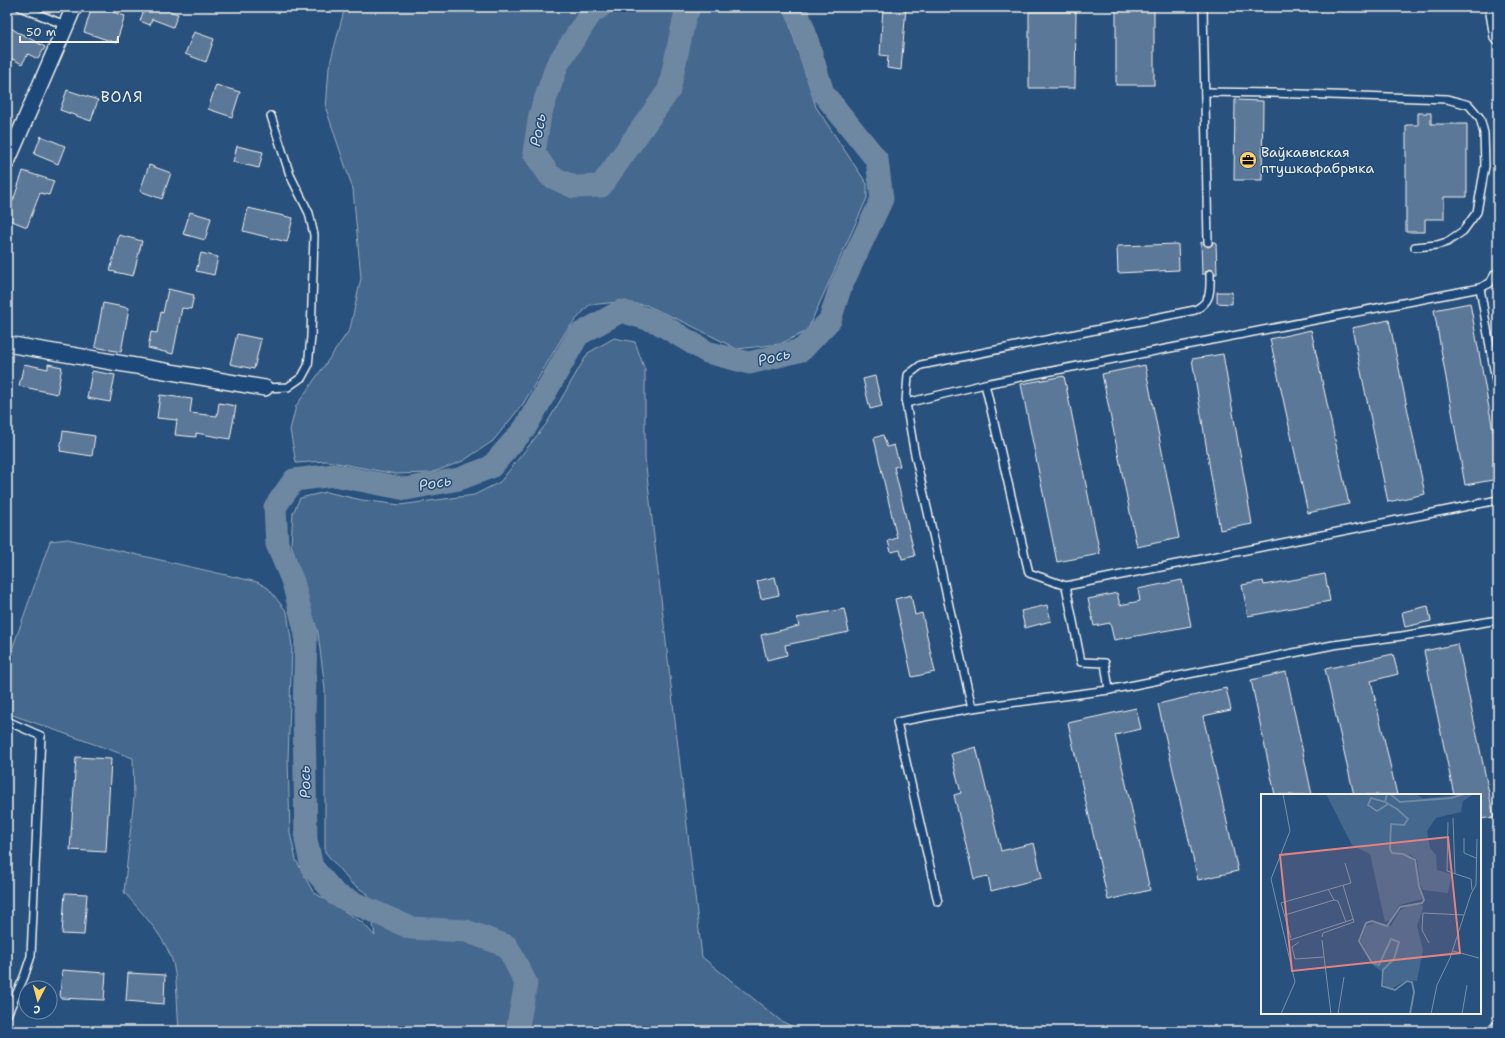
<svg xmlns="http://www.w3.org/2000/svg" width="1505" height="1038" font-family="'Shantell Sans',sans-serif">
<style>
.green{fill:#45688e;stroke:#9cacbb}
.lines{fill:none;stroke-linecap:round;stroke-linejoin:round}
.river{stroke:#6e88a2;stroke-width:23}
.building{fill:#5b7899;stroke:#f4f1e8}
.service-casing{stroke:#f4f1e8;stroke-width:10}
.minor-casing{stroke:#f4f1e8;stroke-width:18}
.service{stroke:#1f4a7a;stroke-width:7}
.minor{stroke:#1f4a7a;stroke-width:15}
.labels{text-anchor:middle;stroke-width:3;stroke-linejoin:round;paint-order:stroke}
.poi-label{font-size:14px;fill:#f4f1e8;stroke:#1f4a7a;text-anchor:start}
.neighbourhood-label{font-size:15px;letter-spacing:1px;fill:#f4f1e8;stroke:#1f4a7a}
.water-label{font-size:15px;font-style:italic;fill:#d9dcda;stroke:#1f4a7a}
.inset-river{fill:none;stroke:#6e88a2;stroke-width:2}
.inset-road{fill:none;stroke:#7a91a8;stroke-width:1}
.view{fill:#e4827e;fill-opacity:0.15;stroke:#e4827e;stroke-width:2}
.inset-edge{fill:none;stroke:#f4f1e8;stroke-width:2}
</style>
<rect width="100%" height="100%" fill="#28517e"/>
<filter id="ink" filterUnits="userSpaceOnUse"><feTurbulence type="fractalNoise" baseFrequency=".025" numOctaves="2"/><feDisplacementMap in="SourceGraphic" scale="8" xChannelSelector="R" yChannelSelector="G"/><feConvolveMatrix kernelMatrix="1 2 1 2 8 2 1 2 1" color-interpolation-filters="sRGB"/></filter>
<g filter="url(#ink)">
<g class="green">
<polygon points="345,7 784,7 816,107 867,184 867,198 807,331 780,344 737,349 688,324 646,305 618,302 589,305 566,331 523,404 493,441 463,461 431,473 396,474 326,461 296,463 290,430 296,406 350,329 361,278 353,189 326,109 329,67"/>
<path d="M614,338L635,342L645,370V458L702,957L781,1021L802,1031H179C177,1012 178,974 171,957C161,932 141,912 124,892L134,797L133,758L7,713V664L50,541L68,539L257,582L268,588L287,612L292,646L288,759L290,833L296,860L313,892L362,922L375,936L368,894L351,883L325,852V689L318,633L291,544L293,513L300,498L326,492L362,500L400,505L474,495L500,482L547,423L588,353Z"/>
</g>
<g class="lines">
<g class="river">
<polyline points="600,7 591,13 557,65 540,115 534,153 550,176 574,187 601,186 669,90 685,16 690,7"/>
<polyline points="517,1031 526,983 507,946 466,931 411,928 336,895 312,867 306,840 304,715 306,634 293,582 277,544 275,507 294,480 334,475 406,489 459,479 491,467 525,428 578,335 621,311 657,322 707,352 749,363 802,350 830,320 840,288 882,199 877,160 823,93 804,30 795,7"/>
</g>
</g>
<g class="building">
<polygon points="92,7 97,7 125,16 116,43 84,32"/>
<polygon points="145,7 159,7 178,14 173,27 152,19 150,25 140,21"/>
<polygon points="883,7 906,7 901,70 887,68 888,56 880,55"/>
<rect x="1116" y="7" width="38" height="78"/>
<polygon points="1029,12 1076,12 1075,88 1029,88"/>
<polygon points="7,25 20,34 20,33 45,47 38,59 28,54 22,64 7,56"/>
<polygon points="194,32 214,39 206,62 185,54"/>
<polygon points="216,85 240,92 232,117 208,109"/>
<polygon points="67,90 98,100 91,121 60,110"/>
<polygon points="1235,100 1263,101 1262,180 1234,180"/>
<polygon points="1418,113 1431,113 1431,124 1467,124 1467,197 1444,197 1444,219 1425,219 1425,232 1406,232 1406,125 1418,125"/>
<polygon points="41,136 65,146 58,164 34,154"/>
<polygon points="237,146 263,152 259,168 233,162"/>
<polygon points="149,165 171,173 162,199 140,191"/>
<polygon points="23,171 54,181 49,195 40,193 27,227 7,219 7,199 13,201"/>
<polygon points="248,208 293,218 287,242 243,231"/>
<polygon points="190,212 211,218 205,240 183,234"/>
<polygon points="119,235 142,241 133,276 110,271"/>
<polygon points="1201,242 1208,247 1212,245 1213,242 1216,242 1217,274 1215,274 1213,270 1210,269 1206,271 1205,274 1202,274"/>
<polygon points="1178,244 1179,270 1118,273 1117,246"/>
<polygon points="201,253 218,257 214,275 196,271"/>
<polygon points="168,289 194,295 191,309 182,308 173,354 148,348 151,332 157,333 161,312 163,313"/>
<polygon points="1217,292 1232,292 1232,304 1217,303"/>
<polygon points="103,303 129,308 121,352 95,347"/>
<polygon points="1470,303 1498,458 1498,479 1465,485 1434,310"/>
<polygon points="1389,320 1425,494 1388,502 1352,328"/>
<polygon points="1311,330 1349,504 1308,513 1270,339"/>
<polygon points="237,334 261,339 254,369 230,364"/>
<polygon points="1223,354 1252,524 1220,530 1192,359"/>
<polygon points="24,364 48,369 48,364 62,367 57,394 19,386"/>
<polygon points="1145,365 1179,538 1137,547 1102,374"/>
<polygon points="92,371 115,375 110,402 87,398"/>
<polygon points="875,376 882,406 870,409 863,379"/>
<polygon points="1064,376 1100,554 1057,562 1021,384"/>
<polygon points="160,395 192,399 190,413 217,416 219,403 236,406 230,439 196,433 196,437 175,435 177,420 157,418"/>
<polygon points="63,431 95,436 92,456 60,451"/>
<polygon points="883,435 887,447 894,445 900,466 894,467 915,556 902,559 900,550 891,552 888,541 897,538 874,438"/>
<polygon points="1325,574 1330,601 1248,616 1242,585 1263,581 1264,585"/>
<polygon points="775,577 779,595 761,599 757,581"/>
<polygon points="1182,580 1191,626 1114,640 1110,623 1094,626 1088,599 1117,593 1120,605 1140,601 1138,589"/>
<polygon points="911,595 915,615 922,613 935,672 912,677 895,599"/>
<polygon points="1047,605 1051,621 1025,628 1021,611"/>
<polygon points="1428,606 1431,621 1405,627 1402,612"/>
<polygon points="844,609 849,632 785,645 787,655 767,660 761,635 799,626 797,618"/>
<polygon points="1458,644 1494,817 1480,819 1480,795 1454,795 1424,651"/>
<polygon points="1393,654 1398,674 1371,681 1397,795 1354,795 1325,669"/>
<polygon points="1286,672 1312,795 1275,795 1251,680"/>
<polygon points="1226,688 1231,710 1203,716 1238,871 1198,880 1158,704"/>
<polygon points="1136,708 1141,729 1115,735 1150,890 1108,900 1068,723"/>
<polygon points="976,747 1001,851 1034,843 1042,878 991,891 988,876 974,879 954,795 961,793 951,754"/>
<polygon points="76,757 111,759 106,852 70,850"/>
<polygon points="65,893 87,894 84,935 62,934"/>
<polygon points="62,970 106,973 104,1000 60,998"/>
<polygon points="128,973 165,975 164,1004 126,1001"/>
</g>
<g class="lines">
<defs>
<g id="service">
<polyline points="20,7 65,25"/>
<polyline points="1203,7 1208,242"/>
<polyline points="1205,92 1272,93 1447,99 1469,105 1480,118 1484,133 1485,166 1477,212 1463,231 1447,242 1437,245 1415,247"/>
<polyline points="1480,288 1498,393"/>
<polyline points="985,384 1029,573 1066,586"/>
<polyline points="265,388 288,387 302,377 308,366 311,337 314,235 309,213 290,175 271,116"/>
<polyline points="906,403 985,384 1480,288 1490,283 1495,274"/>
<polyline points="1109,690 1105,663 1081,662 1066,586 1498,500"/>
<path d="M972,708L914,450L906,403L908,375L921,365L1195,310C1212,301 1210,291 1210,274"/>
<polyline points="7,721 41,736 31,956 24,977 7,1015"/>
<polyline points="938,902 897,722 972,708 1109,690 1333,645 1402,636 1498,620"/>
</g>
<g id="minor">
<polyline points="1493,7 1498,37"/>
<polyline points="7,162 74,7"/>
<polyline points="7,344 265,388"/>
<polyline points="1496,1031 1498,1029"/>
</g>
</defs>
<use href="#service" class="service-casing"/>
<use href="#minor" class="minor-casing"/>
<use href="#service" class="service"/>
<use href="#minor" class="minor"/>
</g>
</g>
<defs>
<symbol id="office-disc" viewBox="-11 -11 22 22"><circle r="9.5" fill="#ffd166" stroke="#1f4a7a"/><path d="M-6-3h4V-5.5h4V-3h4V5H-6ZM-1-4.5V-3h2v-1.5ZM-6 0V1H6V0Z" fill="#111"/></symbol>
</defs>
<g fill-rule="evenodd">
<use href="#office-disc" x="1238" y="150" width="20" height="20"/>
</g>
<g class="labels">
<g class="poi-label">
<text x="1261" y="157">Ваўкавыская<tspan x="1261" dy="16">птушкафабрыка</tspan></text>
</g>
<g class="neighbourhood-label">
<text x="122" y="102">ВОЛЯ</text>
</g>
<g class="water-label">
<text transform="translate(538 130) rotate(-79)" y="5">Рось</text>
<text transform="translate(774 357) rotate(-14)" y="5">Рось</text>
<text transform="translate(435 483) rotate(-10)" y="5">Рось</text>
<text transform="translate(305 782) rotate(-91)" y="5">Рось</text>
</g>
</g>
<g transform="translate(1261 794)">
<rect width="220" height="220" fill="#28517e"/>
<path d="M65,0H154L162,4L213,0L202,7L200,18L175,24L166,37L169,54L175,61L176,76L191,80L187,99L162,96L159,90L156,66L147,59L153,68L161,105L138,111L129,126L124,128L109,60L91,51ZM149,111H161L162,114L156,132L162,156L156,187L146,186L130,195L122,190L123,179L113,172L100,147L105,132L113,129L130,132L139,116Z" fill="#45688e"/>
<path class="inset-river" d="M126,0L124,8L136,15L147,25L143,31L130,30L129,55L131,59L142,60L154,66L158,92L163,106L161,109L139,113L126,132L111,127L105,129L98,147L111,169L118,171L130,145L138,148L133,165L122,176L121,192L134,196L146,187L151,188L153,198L149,220M129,0L139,8L190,4L203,0M124,8L110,4L107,11L116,17L127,10"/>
<path class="inset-road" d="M192,24L194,80M187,28L186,77L210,85L211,96M203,44V59L215,64M73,106L77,107L85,128M24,121L73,106L67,95M61,143L62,139L93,128L82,91M30,144L20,109L90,89L84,69M29,146L93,125M61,146L70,220M38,148L31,153L34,165L63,163M168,149L161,136L162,119L203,121M192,157L218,164M20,220L34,188L10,85L29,37L22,0M77,220L83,183M170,220L176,191L189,164L210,100L215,91L216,45M201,220L206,191"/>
<path class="view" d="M187,43L199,159L31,177L19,61Z"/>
<rect width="220" height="220" class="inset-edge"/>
</g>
<rect width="1505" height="1038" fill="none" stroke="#1f4a7a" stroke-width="24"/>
<rect x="12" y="12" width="1481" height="1014" fill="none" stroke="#f4f1e8" stroke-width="1.5" filter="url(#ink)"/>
<g transform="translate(38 1000) rotate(186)"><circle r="19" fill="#1f4a7a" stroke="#748da6"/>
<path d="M0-3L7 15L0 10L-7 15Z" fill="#ffd166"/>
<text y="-6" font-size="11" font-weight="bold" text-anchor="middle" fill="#f4f1e8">С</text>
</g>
<path d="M20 36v6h98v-6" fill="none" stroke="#f4f1e8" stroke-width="2"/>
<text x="26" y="36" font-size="12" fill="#f4f1e8" stroke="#1f4a7a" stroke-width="3" paint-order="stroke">50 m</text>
</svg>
